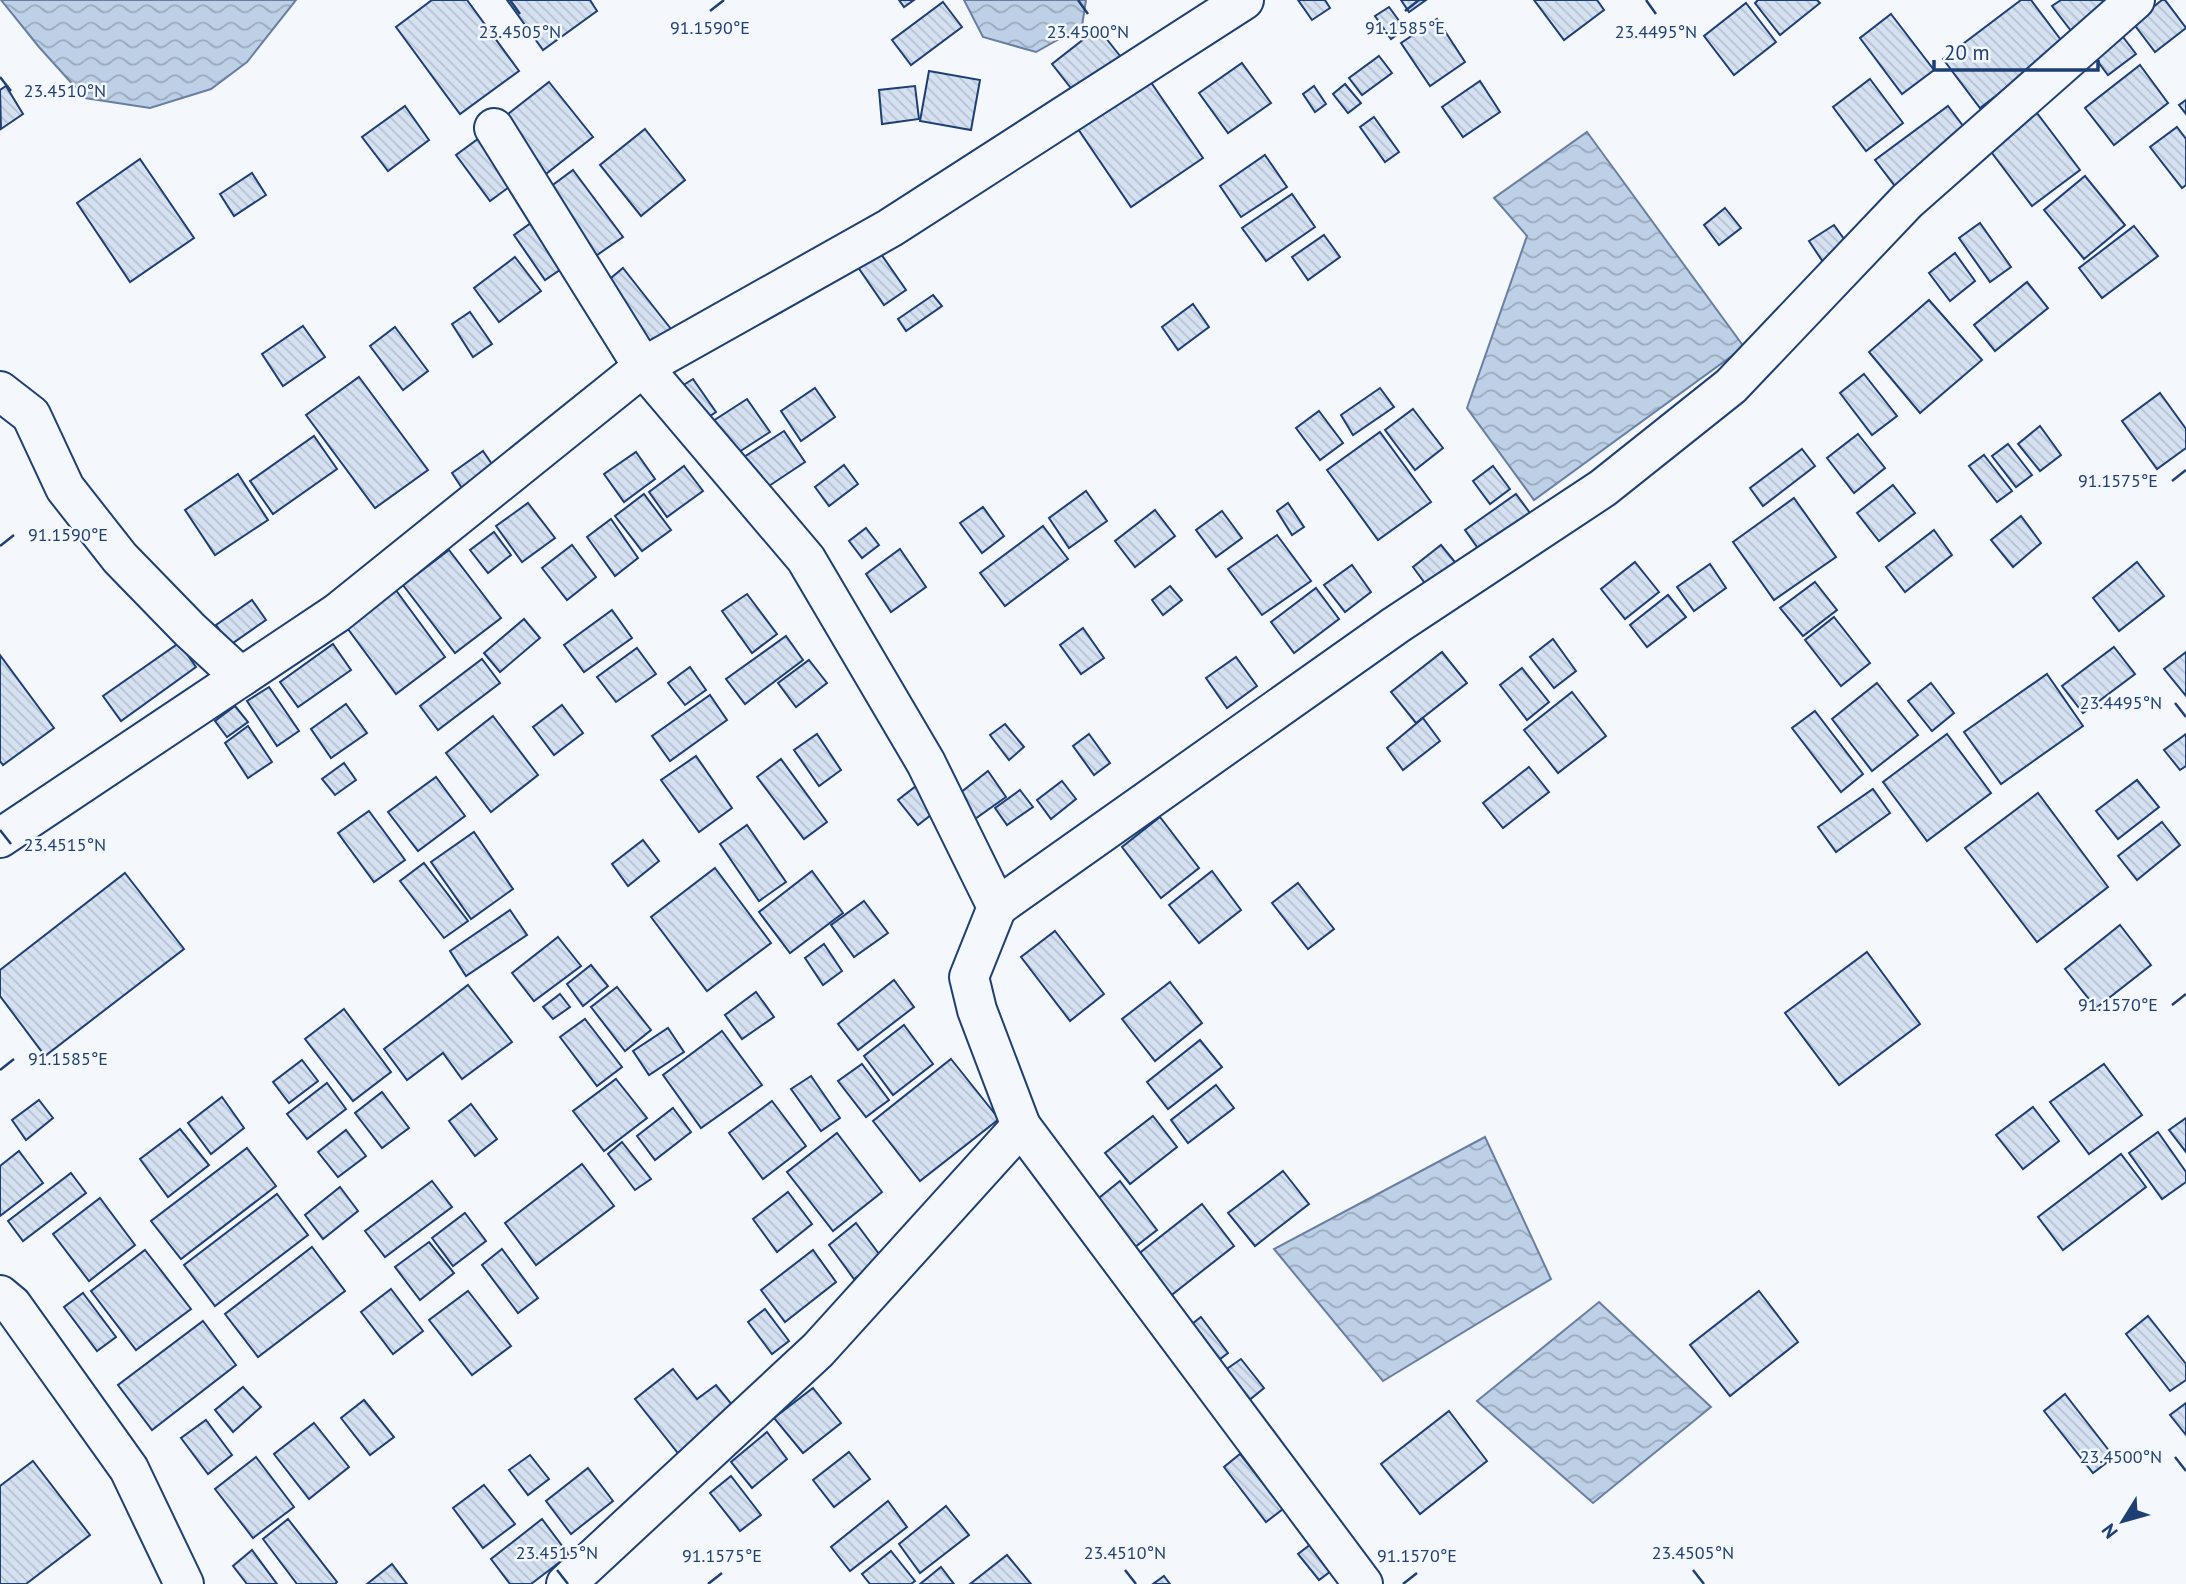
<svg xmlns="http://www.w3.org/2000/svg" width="2186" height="1584" font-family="'PT Sans',sans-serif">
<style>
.water{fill:url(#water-waves);stroke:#687fa3;stroke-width:2}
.building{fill:url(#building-back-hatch);stroke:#1d3f73;stroke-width:2}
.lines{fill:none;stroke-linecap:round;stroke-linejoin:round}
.minor-casing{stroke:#1d3f73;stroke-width:42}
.minor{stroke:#f4f7fb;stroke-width:38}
.ticks{fill:none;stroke:#1d3f73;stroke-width:2.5}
.ticks-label{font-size:18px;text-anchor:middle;fill:#1d3f73;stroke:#f4f7fb;stroke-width:5;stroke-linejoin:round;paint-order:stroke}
</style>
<defs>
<pattern id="water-waves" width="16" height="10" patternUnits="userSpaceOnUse" patternTransform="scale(1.75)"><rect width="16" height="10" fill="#bed0e5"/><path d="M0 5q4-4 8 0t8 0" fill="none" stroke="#9aaabe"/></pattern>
<pattern id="building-back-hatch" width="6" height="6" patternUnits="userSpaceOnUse" patternTransform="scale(1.75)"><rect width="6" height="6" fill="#d5e0f0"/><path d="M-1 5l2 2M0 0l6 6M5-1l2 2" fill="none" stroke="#b6c1d1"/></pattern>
</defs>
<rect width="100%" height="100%" fill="#f4f7fb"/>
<g class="water">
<polygon points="1,0 296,0 247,62 211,89 150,108 85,98 39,47"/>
<polygon points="964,0 1086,0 1082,26 1036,52 983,37"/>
<polygon points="1587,132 1744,347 1534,500 1467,408 1527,236 1494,198"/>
<polygon points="1485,1137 1551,1279 1383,1381 1274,1249"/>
<polygon points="1599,1302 1711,1407 1593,1503 1477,1401"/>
</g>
<g class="building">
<polygon points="432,0 467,0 519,71 460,114 396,27"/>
<polygon points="507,0 590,0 597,11 543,50"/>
<polygon points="899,0 914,0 904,7"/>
<polygon points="1298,0 1325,0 1330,8 1312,20"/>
<polygon points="1401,0 1426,0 1409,12"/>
<polygon points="1534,0 1597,0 1604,10 1564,40"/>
<polygon points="1758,0 1817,0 1820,3 1780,35 1755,3"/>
<polygon points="2021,0 2031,0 2064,44 1980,108 1943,59"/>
<polygon points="2061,0 2118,0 2078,40 2052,6"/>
<polygon points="2162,0 2165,0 2186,28 2155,52 2133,23"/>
<polygon points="943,2 962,27 911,65 892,40"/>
<polygon points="1746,3 1776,42 1734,75 1704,36"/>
<polygon points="1389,7 1405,29 1391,39 1375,16"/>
<polygon points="1891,14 1934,70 1902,94 1860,38"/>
<polygon points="1437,19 1465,62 1430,86 1401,43"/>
<polygon points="1098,28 1124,61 1078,97 1052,64"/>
<polygon points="2117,29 2136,54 2108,75 2089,50"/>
<polygon points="1379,56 1392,73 1362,95 1349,78"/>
<polygon points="1242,63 1271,103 1228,133 1199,93"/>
<polygon points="2140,65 2168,103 2114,145 2085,108"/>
<polygon points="929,71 980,80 971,130 920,121"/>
<polygon points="1148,78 1203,158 1131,207 1076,126"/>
<polygon points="1870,79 1903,123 1866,151 1833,107"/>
<polygon points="1480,81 1500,112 1463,137 1442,107"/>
<polygon points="549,82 593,137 542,177 499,121"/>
<polygon points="1345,84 1361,103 1348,113 1333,94"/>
<polygon points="6,86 23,114 1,129 0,90"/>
<polygon points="915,86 919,119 882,124 879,90"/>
<polygon points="1314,86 1326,104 1315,112 1303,94"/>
<polygon points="2186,100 2186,114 2179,105"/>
<polygon points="405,106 429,140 388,171 362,137"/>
<polygon points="1948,106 1970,135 1898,190 1875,160"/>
<polygon points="2037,113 2080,170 2032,206 1989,149"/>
<polygon points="1374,117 1399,152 1385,162 1360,127"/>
<polygon points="2177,127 2186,139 2186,185 2182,188 2150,147"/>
<polygon points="645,129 685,180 641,216 600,165"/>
<polygon points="482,136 516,182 490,201 456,155"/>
<polygon points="1265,155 1287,187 1241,217 1220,186"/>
<polygon points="140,159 194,238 130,282 77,203"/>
<polygon points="573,170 623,237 590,260 542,193"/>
<polygon points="252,173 266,195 234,216 220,194"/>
<polygon points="2085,176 2125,225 2084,259 2044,210"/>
<polygon points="1292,194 1315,227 1266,261 1242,228"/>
<polygon points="1725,208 1741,228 1719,245 1704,225"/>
<polygon points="538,218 570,263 545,280 514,235"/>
<polygon points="1980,223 2011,267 1990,282 1959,238"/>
<polygon points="1834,225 1852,250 1827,268 1809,241"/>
<polygon points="2134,226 2158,256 2102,298 2079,268"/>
<polygon points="1324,235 1340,257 1308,280 1292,257"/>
<polygon points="872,241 906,290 884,305 851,257"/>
<polygon points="1955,253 1975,281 1950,301 1929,273"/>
<polygon points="515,257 541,291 499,322 474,288"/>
<polygon points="623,268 671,329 652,344 605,283"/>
<polygon points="2027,282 2048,308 1995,351 1974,325"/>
<polygon points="933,295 942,306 906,331 898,319"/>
<polygon points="1929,300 1982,360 1920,413 1869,352"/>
<polygon points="1193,304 1209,327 1178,350 1162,327"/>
<polygon points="470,312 492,344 473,357 452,324"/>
<polygon points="303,326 325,357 283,386 262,354"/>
<polygon points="395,327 428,371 403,390 370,346"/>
<polygon points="1864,374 1897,416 1872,435 1840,393"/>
<polygon points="359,377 428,470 375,508 306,415"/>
<polygon points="693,379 716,412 697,425 674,391"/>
<polygon points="815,388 835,417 801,441 781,411"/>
<polygon points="1380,388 1394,407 1353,435 1341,415"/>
<polygon points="2160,393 2186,429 2186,448 2157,469 2122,421"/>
<polygon points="747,399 770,432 736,454 713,421"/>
<polygon points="1413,409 1443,448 1415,470 1385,430"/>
<polygon points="1319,411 1343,443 1320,460 1296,428"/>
<polygon points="2040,426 2061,455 2040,471 2018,444"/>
<polygon points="784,431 805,462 766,488 744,457"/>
<polygon points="1380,432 1431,502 1378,540 1327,470"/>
<polygon points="1858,434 1885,468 1854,493 1827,458"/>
<polygon points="314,436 337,469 273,514 250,481"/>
<polygon points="2008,444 2032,475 2016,487 1992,456"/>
<polygon points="1802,449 1815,466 1763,506 1750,488"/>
<polygon points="483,451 496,470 464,491 452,473"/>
<polygon points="636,452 655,479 624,502 604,474"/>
<polygon points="1984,455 2012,491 1997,502 1969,466"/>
<polygon points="844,465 858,484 829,506 815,487"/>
<polygon points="684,466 703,491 667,517 649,492"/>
<polygon points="1493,466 1510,489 1490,504 1473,481"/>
<polygon points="238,474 268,520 215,555 185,510"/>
<polygon points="1893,485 1915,513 1879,541 1857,513"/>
<polygon points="1086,491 1107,521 1069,548 1049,518"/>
<polygon points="644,494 671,530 642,551 615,516"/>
<polygon points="1516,494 1533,517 1482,554 1465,530"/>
<polygon points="1794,498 1836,557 1774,600 1733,542"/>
<polygon points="528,503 555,538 522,562 496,526"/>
<polygon points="1288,503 1304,527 1292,535 1277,511"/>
<polygon points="983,507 1004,536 982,553 960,523"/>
<polygon points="1155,510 1175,536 1135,567 1115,541"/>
<polygon points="1222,511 1242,538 1216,557 1196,530"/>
<polygon points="2021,516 2041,543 2013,567 1991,540"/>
<polygon points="611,519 638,558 615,576 587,537"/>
<polygon points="1043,526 1068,559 1005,606 980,573"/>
<polygon points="866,528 879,545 862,558 849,541"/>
<polygon points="1934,530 1952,555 1905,592 1886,567"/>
<polygon points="494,532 511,555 488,573 470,550"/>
<polygon points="1277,535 1311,581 1262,615 1228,569"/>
<polygon points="572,545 596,577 567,600 542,568"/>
<polygon points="1441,545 1459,567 1430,590 1413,567"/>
<polygon points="900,549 926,587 891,612 866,574"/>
<polygon points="449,550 501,618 455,653 403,585"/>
<polygon points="1635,562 1659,592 1625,619 1601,589"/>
<polygon points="2137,562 2164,596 2119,631 2093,598"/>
<polygon points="1710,564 1726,588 1694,611 1677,587"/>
<polygon points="1352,565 1371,592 1345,612 1324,585"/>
<polygon points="1815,582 1837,610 1803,636 1780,608"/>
<polygon points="1170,586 1182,600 1163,615 1152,600"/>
<polygon points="1316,588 1339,619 1294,653 1271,622"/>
<polygon points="395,589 445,657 396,694 345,625"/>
<polygon points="747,594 777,634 752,653 722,611"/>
<polygon points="1668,595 1686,617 1647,647 1630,625"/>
<polygon points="252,600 266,620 230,645 216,625"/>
<polygon points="612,610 632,638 584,672 564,645"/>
<polygon points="1834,617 1870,663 1841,686 1805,640"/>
<polygon points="524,619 540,638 500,672 484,653"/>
<polygon points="1083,628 1104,658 1081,674 1060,645"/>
<polygon points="786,636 803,660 745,704 726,679"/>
<polygon points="1553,639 1576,671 1554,688 1530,657"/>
<polygon points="179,643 196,667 121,721 103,696"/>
<polygon points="333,644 351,670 298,707 280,682"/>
<polygon points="2114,647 2135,674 2083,713 2062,686"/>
<polygon points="637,648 656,674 616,702 597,677"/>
<polygon points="1442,652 1467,683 1416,723 1391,692"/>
<polygon points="2186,652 2186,696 2164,669"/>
<polygon points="0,655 54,728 3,765 0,761"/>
<polygon points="1236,657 1257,686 1227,708 1206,678"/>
<polygon points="482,659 500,683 438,730 420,706"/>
<polygon points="809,660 827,683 796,707 778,683"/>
<polygon points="690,667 706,690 685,705 668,683"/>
<polygon points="1522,668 1549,702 1527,720 1500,685"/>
<polygon points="2047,674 2083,726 2001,784 1964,732"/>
<polygon points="1877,683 1918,735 1872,771 1832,719"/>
<polygon points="1931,683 1954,713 1932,731 1908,701"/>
<polygon points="269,687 299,731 277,746 247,701"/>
<polygon points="1572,692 1606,736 1558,773 1524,730"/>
<polygon points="710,695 727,720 670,761 652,736"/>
<polygon points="346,704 367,733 331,758 311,729"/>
<polygon points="562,705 583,733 554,755 533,727"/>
<polygon points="235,706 248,722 227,737 215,721"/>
<polygon points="1815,711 1863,774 1841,792 1792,728"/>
<polygon points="493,716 538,775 491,812 446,753"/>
<polygon points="1423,718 1440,741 1403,770 1387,748"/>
<polygon points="1005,724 1024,747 1009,760 990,735"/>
<polygon points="248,726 272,762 248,778 225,743"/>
<polygon points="817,734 841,770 819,786 794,750"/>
<polygon points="1089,734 1110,763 1094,775 1073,746"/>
<polygon points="1947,734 1991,793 1927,841 1883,782"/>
<polygon points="2186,734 2186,766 2180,770 2164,750"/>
<polygon points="696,756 732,808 699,832 661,780"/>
<polygon points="781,759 827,822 804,839 757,777"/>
<polygon points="344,763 356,780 335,795 322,779"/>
<polygon points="1529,767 1549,792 1503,828 1483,803"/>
<polygon points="988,771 1006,797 972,821 955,797"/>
<polygon points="436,777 465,816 418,851 388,812"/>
<polygon points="2137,780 2159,807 2118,839 2096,811"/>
<polygon points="1062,781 1076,799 1051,819 1037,800"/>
<polygon points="916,786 936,811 918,825 898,800"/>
<polygon points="1873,789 1890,813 1836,852 1818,827"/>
<polygon points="1020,790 1033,807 1007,825 995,808"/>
<polygon points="2038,793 2108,887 2037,942 1965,848"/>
<polygon points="369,811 405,860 374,882 338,833"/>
<polygon points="1160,817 1199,868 1161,898 1122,847"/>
<polygon points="2162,822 2180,845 2137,880 2118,856"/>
<polygon points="747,825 786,882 759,901 720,844"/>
<polygon points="474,832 513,889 471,919 431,862"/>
<polygon points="643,840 659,861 628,886 612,864"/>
<polygon points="424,863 468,921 444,938 400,881"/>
<polygon points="715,868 771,943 707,991 651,917"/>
<polygon points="812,871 843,913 790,953 759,912"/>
<polygon points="1212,871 1241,910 1199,943 1169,905"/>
<polygon points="125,873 184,949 45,1056 0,996 0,970"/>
<polygon points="1298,883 1334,929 1308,949 1272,903"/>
<polygon points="864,901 888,933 854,957 831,925"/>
<polygon points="510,910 527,935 466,976 450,951"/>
<polygon points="2120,925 2151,965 2096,1008 2065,969"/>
<polygon points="1055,931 1104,994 1070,1021 1021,957"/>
<polygon points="558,937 581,966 534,1001 512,973"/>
<polygon points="824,944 842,971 823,985 805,958"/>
<polygon points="1867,952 1920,1024 1839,1085 1785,1013"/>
<polygon points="591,965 608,986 583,1006 567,984"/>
<polygon points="894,980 914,1007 858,1050 838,1024"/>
<polygon points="1170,982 1202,1023 1155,1061 1122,1019"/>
<polygon points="468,985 512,1042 462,1079 443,1053 407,1080 384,1049"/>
<polygon points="617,987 651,1030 625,1051 591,1007"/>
<polygon points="756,992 774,1017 742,1039 725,1015"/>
<polygon points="560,994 570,1007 553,1019 543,1007"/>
<polygon points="344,1009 391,1072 353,1101 305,1039"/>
<polygon points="585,1019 622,1067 597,1086 560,1037"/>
<polygon points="904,1025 933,1064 893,1095 864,1056"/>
<polygon points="668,1028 684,1052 649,1075 633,1051"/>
<polygon points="722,1031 762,1085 701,1128 663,1075"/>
<polygon points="1200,1040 1222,1067 1168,1109 1147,1082"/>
<polygon points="951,1059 999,1119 920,1181 873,1121"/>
<polygon points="302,1060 318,1081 289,1103 273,1082"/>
<polygon points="862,1064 889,1100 866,1117 838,1081"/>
<polygon points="2104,1064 2142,1115 2089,1154 2050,1102"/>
<polygon points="811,1076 840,1118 821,1131 791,1089"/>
<polygon points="616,1079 647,1118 604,1151 573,1111"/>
<polygon points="327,1083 346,1109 307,1139 287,1114"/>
<polygon points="1216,1085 1234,1108 1188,1143 1171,1120"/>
<polygon points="382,1092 409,1128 382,1148 355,1113"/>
<polygon points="222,1097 244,1128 211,1154 188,1123"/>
<polygon points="39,1100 53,1118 26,1140 12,1120"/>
<polygon points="772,1101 806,1146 763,1179 729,1133"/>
<polygon points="471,1104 497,1139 475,1156 449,1121"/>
<polygon points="2033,1107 2059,1141 2023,1169 1996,1135"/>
<polygon points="673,1108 691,1132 655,1160 637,1136"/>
<polygon points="1153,1116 1177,1147 1130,1184 1105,1153"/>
<polygon points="2186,1118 2186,1152 2169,1130"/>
<polygon points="180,1129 209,1165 168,1197 140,1159"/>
<polygon points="346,1130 366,1156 338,1177 318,1152"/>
<polygon points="2158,1132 2186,1172 2186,1182 2162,1199 2129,1153"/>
<polygon points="837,1133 882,1192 833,1231 787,1172"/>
<polygon points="622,1142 651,1179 635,1190 608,1154"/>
<polygon points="247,1148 276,1186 181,1259 151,1221"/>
<polygon points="19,1151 43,1183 0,1216 0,1166"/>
<polygon points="2121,1154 2146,1187 2063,1250 2038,1217"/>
<polygon points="582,1164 614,1206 536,1265 505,1223"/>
<polygon points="1283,1171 1309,1204 1255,1246 1228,1213"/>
<polygon points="71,1173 86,1193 23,1241 8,1221"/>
<polygon points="432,1181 452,1207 385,1257 365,1231"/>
<polygon points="1120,1181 1157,1230 1126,1254 1089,1206"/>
<polygon points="340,1187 358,1211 323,1239 305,1215"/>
<polygon points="788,1192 812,1224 777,1252 753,1219"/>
<polygon points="277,1194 308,1235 215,1306 184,1265"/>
<polygon points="100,1198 135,1245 89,1281 53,1234"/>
<polygon points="1202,1204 1234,1246 1164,1301 1132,1259"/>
<polygon points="465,1213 486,1241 453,1266 432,1238"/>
<polygon points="856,1223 882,1258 854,1279 829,1245"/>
<polygon points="429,1242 454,1273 420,1300 395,1267"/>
<polygon points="312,1247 345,1291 258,1357 225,1314"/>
<polygon points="502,1249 538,1298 518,1313 482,1265"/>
<polygon points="145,1250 191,1309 136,1350 91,1291"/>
<polygon points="813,1250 836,1282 785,1322 761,1290"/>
<polygon points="391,1289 423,1331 393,1354 361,1312"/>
<polygon points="468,1291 511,1346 472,1375 429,1320"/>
<polygon points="1759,1291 1798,1342 1730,1396 1690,1345"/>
<polygon points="83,1293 116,1337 97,1351 64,1307"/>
<polygon points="765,1309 789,1341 772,1354 748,1322"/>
<polygon points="2148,1316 2186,1364 2186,1380 2170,1391 2126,1334"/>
<polygon points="1201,1317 1228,1353 1211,1366 1183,1331"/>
<polygon points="203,1321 236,1365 152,1430 118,1385"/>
<polygon points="1241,1359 1264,1388 1242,1406 1218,1375"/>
<polygon points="673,1369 697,1399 716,1385 742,1417 685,1462 635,1399"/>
<polygon points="243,1387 261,1407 233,1432 215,1410"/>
<polygon points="813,1388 841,1423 803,1453 774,1418"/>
<polygon points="2065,1394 2114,1457 2093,1473 2044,1411"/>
<polygon points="364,1400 394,1437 370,1455 341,1418"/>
<polygon points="2186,1403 2186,1435 2170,1415"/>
<polygon points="1449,1411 1487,1461 1420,1514 1381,1464"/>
<polygon points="206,1420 232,1455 208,1474 181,1438"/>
<polygon points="314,1423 349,1467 309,1499 274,1454"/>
<polygon points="767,1432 787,1459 752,1488 731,1462"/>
<polygon points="849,1452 870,1479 834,1507 813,1480"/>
<polygon points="1240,1454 1283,1509 1266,1522 1224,1467"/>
<polygon points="530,1455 549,1479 528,1495 509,1470"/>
<polygon points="256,1457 294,1507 253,1538 215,1489"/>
<polygon points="33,1461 90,1535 26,1584 0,1584 0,1486"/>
<polygon points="588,1468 613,1501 571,1534 546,1501"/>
<polygon points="731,1476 761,1515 740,1531 710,1493"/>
<polygon points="484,1485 515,1524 483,1548 453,1508"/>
<polygon points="888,1501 907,1527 850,1571 831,1547"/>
<polygon points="946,1506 969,1535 920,1573 899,1544"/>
<polygon points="288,1519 337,1582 335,1584 297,1584 263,1539"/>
<polygon points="542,1519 569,1555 531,1584 510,1584 491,1559"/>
<polygon points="1315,1541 1335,1568 1319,1580 1298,1554"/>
<polygon points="252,1550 277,1584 247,1584 233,1566"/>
<polygon points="891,1551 915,1581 911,1584 870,1584 862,1574"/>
<polygon points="1007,1555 1031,1584 970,1584"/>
<polygon points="392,1564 407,1584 367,1584"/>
<polygon points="941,1567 954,1584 920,1584"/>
<polygon points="1164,1576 1170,1584 1153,1584"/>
</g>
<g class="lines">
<defs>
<g id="minor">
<polyline points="494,128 643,367 806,559 926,763 997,907 969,977 977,1010 1021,1126 818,1350 566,1584"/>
<polyline points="0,391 31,415 65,488 120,558 190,630 241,677"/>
<polyline points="0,838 337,613 643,367 890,228 1244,0"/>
<polyline points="997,907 1396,625 1603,488 1731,386 1907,201 2135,0"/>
<polyline points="1021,1126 1363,1584"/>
<polyline points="0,1295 12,1305 129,1469 184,1584"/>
</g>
</defs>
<use href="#minor" class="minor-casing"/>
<use href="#minor" class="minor"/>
</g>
<path class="ticks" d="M510,0L520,14M1078,0L1088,14M1646,0L1656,14M710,11L724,0M1405,11L1419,0M0,77L11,91M2172,481L2186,470M0,546L14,535M2175,703L2186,717M0,830L11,844M2172,1005L2186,994M0,1070L14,1059M2175,1457L2186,1471M557,1570L568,1584M1125,1570L1136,1584M1693,1570L1704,1584M708,1584L722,1573M1403,1584L1417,1573"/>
<g class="ticks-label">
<text x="710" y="34">91.1590°E</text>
<text x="1405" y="34">91.1585°E</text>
<text x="520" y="38">23.4505°N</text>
<text x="1088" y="38">23.4500°N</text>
<text x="1656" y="38">23.4495°N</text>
<text x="65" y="97">23.4510°N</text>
<text x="2118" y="487">91.1575°E</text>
<text x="68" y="541">91.1590°E</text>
<text x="2121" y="709">23.4495°N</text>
<text x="65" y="851">23.4515°N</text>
<text x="2118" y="1011">91.1570°E</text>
<text x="68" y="1065">91.1585°E</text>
<text x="2121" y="1463">23.4500°N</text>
<text x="557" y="1559">23.4515°N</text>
<text x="1125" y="1559">23.4510°N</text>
<text x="1693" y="1559">23.4505°N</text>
<text x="722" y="1562">91.1575°E</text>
<text x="1417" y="1562">91.1570°E</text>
</g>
<g transform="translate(2123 1521) rotate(233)" stroke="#f4f7fb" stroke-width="5" paint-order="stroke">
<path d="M0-5L12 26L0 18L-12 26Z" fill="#1d3f73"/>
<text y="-10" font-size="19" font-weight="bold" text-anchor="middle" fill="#1d3f73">N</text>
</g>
<path d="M1934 60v10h164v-10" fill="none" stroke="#1d3f73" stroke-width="3.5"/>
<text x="1944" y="60" font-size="21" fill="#1d3f73" stroke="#f4f7fb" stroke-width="5" paint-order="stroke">20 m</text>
</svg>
